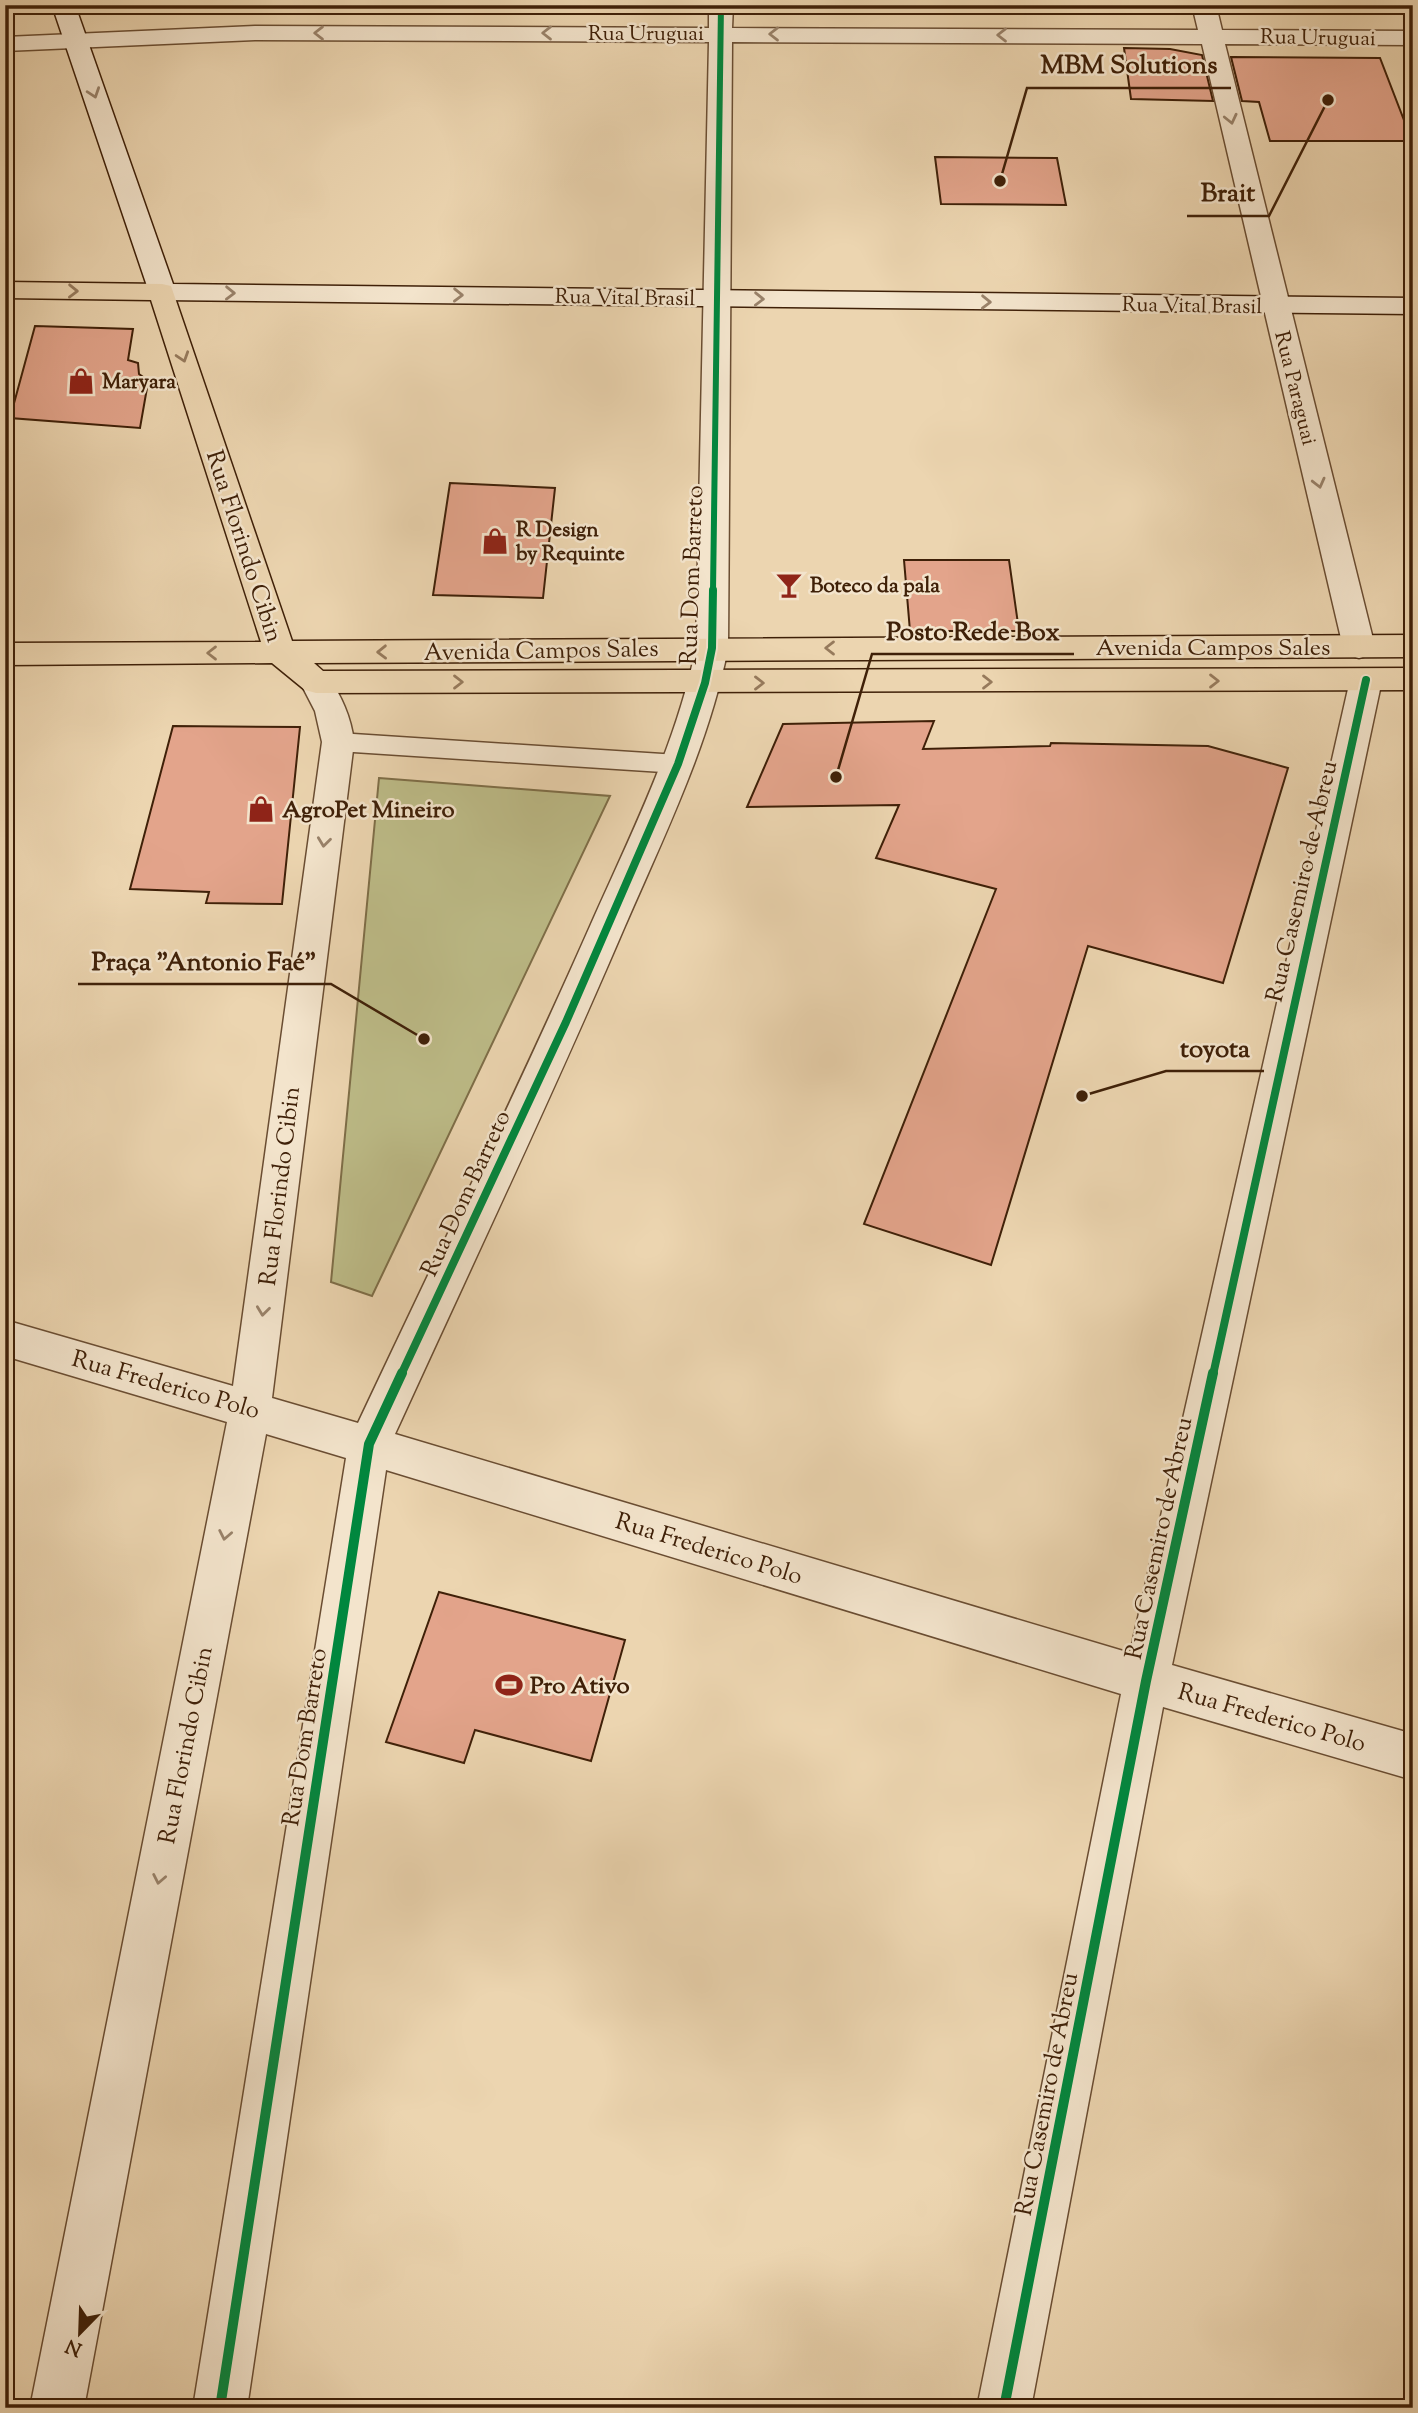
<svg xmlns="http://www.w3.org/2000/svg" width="1418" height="2413" font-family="'Sorts Mill Goudy',serif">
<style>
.green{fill:#bdbc88;stroke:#7e6e48;stroke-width:2}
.building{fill:#e3a48b;stroke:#3f2008;stroke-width:2}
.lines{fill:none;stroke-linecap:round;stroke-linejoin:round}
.lane-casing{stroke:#6a4d32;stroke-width:3}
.street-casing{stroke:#6a4d32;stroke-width:3}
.secondary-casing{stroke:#3f2008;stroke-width:3}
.primary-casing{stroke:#3f2008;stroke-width:3}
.lane{fill:#f3e4cc;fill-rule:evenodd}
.street{fill:#f3e4cc;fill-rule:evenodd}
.secondary{fill:#f3e4cc;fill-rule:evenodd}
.primary{fill:#ecd5b0;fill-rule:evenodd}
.cycleway-far2-casing{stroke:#f3e4cc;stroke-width:9}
.cycleway-far1-casing{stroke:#f3e4cc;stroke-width:12}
.cycleway-casing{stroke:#f3e4cc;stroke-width:15}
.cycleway-far2{stroke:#00873e;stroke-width:6}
.cycleway-far1{stroke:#00873e;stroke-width:8}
.cycleway{stroke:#00873e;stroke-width:10}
.oneway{stroke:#99826a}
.oneway2{stroke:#967a5c}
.labels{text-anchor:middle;stroke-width:5;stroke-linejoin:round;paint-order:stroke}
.far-street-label{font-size:21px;fill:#3f2008;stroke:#f3e4cc}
.far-poi-label{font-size:21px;font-weight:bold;fill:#3f2008;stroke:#f3e4cc;text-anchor:start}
.street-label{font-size:24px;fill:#3f2008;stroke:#f3e4cc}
.poi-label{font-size:24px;font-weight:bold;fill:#3f2008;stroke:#f3e4cc;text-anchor:start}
.leader{fill:none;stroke:#3f2008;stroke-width:2.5}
.callout-dot{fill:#3f2008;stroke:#f3e4cc;stroke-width:2.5}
.callout-label{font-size:26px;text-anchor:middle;font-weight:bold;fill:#3f2008;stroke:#f3e4cc;stroke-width:5;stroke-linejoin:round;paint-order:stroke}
</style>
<rect width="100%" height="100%" fill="#ecd5b0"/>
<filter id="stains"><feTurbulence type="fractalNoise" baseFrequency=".00286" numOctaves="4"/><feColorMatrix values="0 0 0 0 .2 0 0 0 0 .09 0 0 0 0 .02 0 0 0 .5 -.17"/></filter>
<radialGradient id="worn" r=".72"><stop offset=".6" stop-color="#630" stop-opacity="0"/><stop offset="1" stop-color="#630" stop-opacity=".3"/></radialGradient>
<polygon class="green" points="379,778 610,796 372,1296 331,1282"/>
<g class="building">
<polygon points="1124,48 1170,49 1202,55 1213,101 1131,99"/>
<polygon points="1231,57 1380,58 1412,141 1270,141 1259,102 1242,101"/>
<polygon points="935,157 1057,158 1066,205 941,204"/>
<polygon points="35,326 133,329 128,360 138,363 139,374 143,377 141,385 147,388 140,428 10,418"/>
<polygon points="450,483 555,488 543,598 433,595"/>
<polygon points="904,560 1009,560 1019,631 910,631"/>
<polygon points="934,721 923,749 1050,746 1051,743 1208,746 1288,768 1223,983 1088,946 991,1265 864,1224 996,889 876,858 899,805 747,807 783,724"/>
<polygon points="173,726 300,727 282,904 206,903 209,892 130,889"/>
<polygon points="439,1592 625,1640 591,1761 475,1730 464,1763 386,1742"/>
</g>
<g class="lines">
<defs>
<polygon id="lane" points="338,733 678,755 686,758 690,764 686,770 678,773 338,751 330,748 326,742 330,736"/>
<path id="street" d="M709,5H733L732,28L1198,30L1192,5H1216L1222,30L1413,31V45L1225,44L1375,647L1370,655L1359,658L1348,655L1343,647L1202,44L732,42L728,648C709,745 664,836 625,926C552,1097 472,1265 395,1434L1130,1653L1350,680L1355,672L1366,669L1377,672L1382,680L1172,1665L1413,1734V1780L1163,1707L1031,2408H977L1121,1694L386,1470L247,2408H193L346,1458L266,1434L84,2408H30L227,1422L5,1356V1320L233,1386L322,742L315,711L300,682L305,674L316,671L327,674C341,696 351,716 354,742L272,1398L358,1423C436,1257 517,1092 591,924C631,834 676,745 696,648L709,42L255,40L5,51V37L255,26L709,28Z"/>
<polygon id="secondary" points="52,5 75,5 173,284 1413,298 1413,314 162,300 153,298 149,292"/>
<polygon id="primary" points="5,282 162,284 171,286 292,641 1413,635 1413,657 314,663 323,671 1413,668 1413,690 316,693 305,690 272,663 5,665 5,643 261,642 151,300 5,298"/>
</defs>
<use href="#lane" class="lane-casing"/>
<use href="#street" class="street-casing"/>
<use href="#secondary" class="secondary-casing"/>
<use href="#primary" class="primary-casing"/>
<use href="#lane" class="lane"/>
<use href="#street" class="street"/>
<use href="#secondary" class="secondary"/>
<use href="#primary" class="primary"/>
<defs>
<polyline id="cycleway-far2" points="713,591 721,5"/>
<g id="cycleway-far1">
<polyline points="401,1375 566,1022 678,764 705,683 712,648 713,590"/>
<polyline points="1213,1375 1366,680"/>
</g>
<g id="cycleway">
<polyline points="220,2408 369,1444 402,1373"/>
<polyline points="1004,2408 1146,1681 1213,1373"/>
</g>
</defs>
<use href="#cycleway-far2" class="cycleway-far2-casing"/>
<use href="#cycleway-far1" class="cycleway-far1-casing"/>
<use href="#cycleway" class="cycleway-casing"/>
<use href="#cycleway-far2" class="cycleway-far2"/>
<use href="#cycleway-far1" class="cycleway-far1"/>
<use href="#cycleway" class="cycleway"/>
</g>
<defs><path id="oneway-chevron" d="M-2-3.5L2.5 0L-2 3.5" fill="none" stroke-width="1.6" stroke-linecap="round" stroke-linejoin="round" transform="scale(1.75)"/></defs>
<g class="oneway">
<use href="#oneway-chevron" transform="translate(319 33) rotate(-180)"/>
<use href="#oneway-chevron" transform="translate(547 33) rotate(-180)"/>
<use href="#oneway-chevron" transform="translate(774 34) rotate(-180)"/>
<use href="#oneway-chevron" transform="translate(1002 35) rotate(-180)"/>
<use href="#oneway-chevron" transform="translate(94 93) rotate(71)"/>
<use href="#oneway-chevron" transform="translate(1231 119) rotate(77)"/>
<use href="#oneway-chevron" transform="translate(230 293) rotate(1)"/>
<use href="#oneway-chevron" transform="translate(458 295) rotate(1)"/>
<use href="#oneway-chevron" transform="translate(759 299) rotate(1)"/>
<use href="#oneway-chevron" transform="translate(986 302) rotate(1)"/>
<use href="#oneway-chevron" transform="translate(1319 483) rotate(76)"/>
<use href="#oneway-chevron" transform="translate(324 842) rotate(97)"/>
<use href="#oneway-chevron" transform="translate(263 1311) rotate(97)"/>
<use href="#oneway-chevron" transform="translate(225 1535) rotate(101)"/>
<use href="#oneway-chevron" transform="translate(159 1879) rotate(101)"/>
</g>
<g class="oneway2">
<use href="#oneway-chevron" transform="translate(73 291) rotate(1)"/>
<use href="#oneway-chevron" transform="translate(183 357) rotate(72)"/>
<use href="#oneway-chevron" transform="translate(830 648) rotate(180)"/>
<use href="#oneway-chevron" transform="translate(382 652) rotate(179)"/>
<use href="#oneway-chevron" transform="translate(212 653) rotate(180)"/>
<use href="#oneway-chevron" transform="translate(1214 681)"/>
<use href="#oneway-chevron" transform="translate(458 682)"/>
<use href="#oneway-chevron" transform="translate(987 682)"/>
<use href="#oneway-chevron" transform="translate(759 683)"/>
</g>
<defs>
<symbol id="shop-bare" viewBox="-9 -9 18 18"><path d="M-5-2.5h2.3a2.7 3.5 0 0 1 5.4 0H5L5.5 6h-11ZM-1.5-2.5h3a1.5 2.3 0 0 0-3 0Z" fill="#8f2418" stroke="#f3e4cc" stroke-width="2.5" paint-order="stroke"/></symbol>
<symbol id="bar-bare" viewBox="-9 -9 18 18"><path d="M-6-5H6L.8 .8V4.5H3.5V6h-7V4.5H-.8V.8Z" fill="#8f2418" stroke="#f3e4cc" stroke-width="2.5" paint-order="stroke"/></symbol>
<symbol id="stadium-bare" viewBox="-9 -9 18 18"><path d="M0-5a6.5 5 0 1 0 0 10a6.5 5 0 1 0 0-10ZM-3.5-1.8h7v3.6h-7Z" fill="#8f2418" stroke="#f3e4cc" stroke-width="2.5" paint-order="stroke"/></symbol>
</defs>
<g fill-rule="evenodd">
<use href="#shop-bare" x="62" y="362" width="38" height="38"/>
<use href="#shop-bare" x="476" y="522" width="38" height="38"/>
<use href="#bar-bare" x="770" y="566" width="38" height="38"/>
<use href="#shop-bare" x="242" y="790" width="38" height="38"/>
<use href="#stadium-bare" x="490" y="1666" width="38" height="38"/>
</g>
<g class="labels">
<g class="far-street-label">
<text x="646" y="40">Rua Uruguai</text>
<text transform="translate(1318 37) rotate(1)" y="7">Rua Uruguai</text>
<text transform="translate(625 297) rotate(1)" y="7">Rua Vital Brasil</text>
<text transform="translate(1192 305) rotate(1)" y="7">Rua Vital Brasil</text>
<text transform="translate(1296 388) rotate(76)" y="7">Rua Paraguai</text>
</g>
<g class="far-poi-label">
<text x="102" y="388">Maryara</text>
<text x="516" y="536">R Design<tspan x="516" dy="24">by Requinte</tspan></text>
<text x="810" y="592">Boteco da pala</text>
</g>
<g class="street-label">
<text transform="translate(245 546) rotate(72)" y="8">Rua Florindo Cibin</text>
<text transform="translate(691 575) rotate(-88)" y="8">Rua Dom Barreto</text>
<text x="1213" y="655">Avenida Campos Sales</text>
<text transform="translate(541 650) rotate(-1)" y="8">Avenida Campos Sales</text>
<text transform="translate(1301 881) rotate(-77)" y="8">Rua Casemiro de Abreu</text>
<text transform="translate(279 1186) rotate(-83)" y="8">Rua Florindo Cibin</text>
<text transform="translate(465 1193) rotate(-65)" y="8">Rua Dom Barreto</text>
<text transform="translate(166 1384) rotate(16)" y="8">Rua Frederico Polo</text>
<text transform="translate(1158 1538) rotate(-78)" y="8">Rua Casemiro de Abreu</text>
<text transform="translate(709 1548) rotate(17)" y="8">Rua Frederico Polo</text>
<text transform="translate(1272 1717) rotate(16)" y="8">Rua Frederico Polo</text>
<text transform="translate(304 1737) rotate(-81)" y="8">Rua Dom Barreto</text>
<text transform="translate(185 1745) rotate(-79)" y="8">Rua Florindo Cibin</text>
<text transform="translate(1046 2094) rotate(-79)" y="8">Rua Casemiro de Abreu</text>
</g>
<g class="poi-label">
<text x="282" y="817">AgroPet Mineiro</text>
<text x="530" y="1693">Pro Ativo</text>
</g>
</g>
<path class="leader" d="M1000 181L1027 88H1231M1328 100L1269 216H1187M836 777L872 654H1074M424 1039L331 984H78M1082 1096L1166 1071H1264"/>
<g class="callout-dot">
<circle cx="1000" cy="181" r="7"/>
<circle cx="1328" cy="100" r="7"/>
<circle cx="836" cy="777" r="7"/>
<circle cx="424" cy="1039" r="7"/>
<circle cx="1082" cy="1096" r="7"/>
</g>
<g class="callout-label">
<text x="1129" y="73">MBM Solutions</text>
<text x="1228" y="201">Brait</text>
<text x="973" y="640">Posto Rede Box</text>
<text x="204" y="970">Praça "Antonio Faé"</text>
<text x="1215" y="1057">toyota</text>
</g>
<rect width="1418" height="2413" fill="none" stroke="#ecd5b0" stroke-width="28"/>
<rect x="7" y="7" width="1404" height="2399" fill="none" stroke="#3f2008" stroke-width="3.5"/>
<rect x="14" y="14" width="1390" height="2385" fill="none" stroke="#3f2008" stroke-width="2"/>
<g transform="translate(80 2333) rotate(203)" stroke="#f3e4cc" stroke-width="5" paint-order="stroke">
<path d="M0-5L12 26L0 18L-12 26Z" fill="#3f2008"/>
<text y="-10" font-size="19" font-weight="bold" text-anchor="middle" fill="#3f2008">N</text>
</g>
<rect width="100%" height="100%" filter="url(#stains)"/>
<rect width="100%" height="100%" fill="url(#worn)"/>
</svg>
